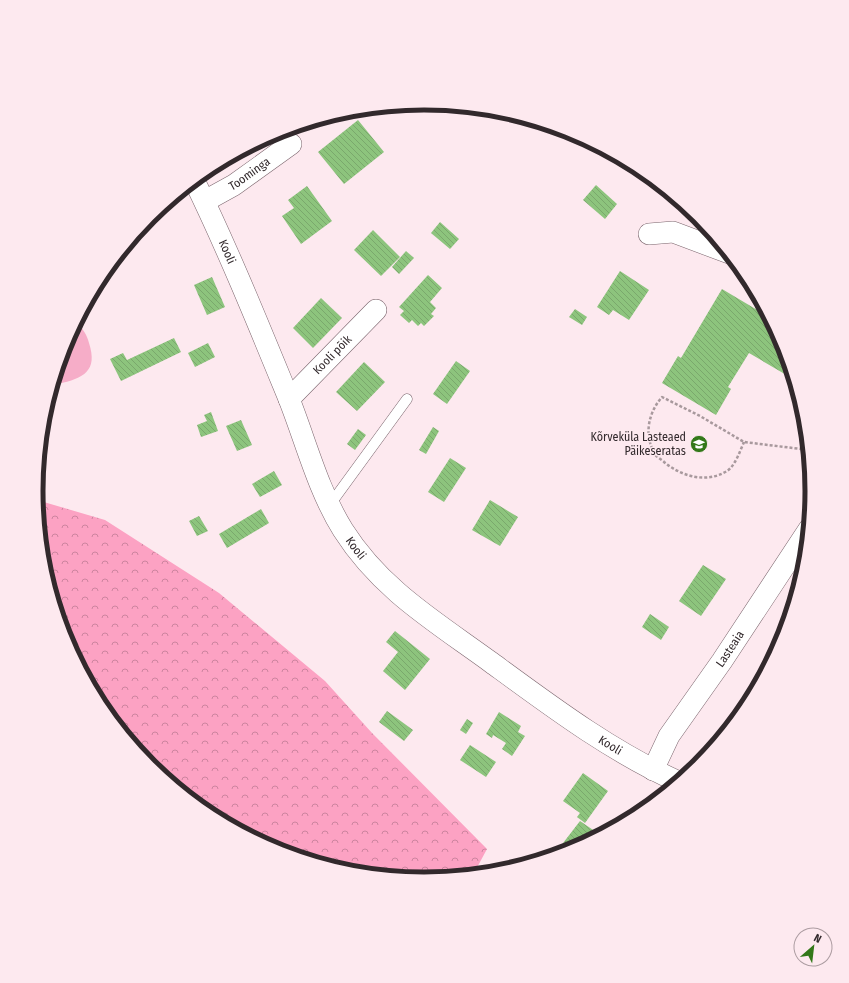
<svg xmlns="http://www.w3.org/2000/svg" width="849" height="983" font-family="'Fira Sans Condensed',sans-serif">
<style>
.forest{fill:url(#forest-crowns)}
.water{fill:#f6adc8}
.building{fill:url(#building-back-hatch)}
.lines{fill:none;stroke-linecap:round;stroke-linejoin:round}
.lane-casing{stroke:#7b656d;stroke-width:11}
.street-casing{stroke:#7b656d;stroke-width:22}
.path{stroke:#a8999d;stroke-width:2.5;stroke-dasharray:3 2;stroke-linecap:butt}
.lane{stroke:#fff;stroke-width:10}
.street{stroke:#fff;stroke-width:21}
.labels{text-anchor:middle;stroke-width:3;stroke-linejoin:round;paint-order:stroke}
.street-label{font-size:12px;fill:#32292c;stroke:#fde9ef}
.poi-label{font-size:12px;fill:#32292c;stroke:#fde9ef;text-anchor:end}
.rim{fill:none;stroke:#32292c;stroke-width:5}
</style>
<defs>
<pattern id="forest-crowns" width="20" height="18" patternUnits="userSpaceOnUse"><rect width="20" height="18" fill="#fca2c3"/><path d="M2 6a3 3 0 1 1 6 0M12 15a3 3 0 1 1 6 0" fill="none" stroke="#cd849f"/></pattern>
<pattern id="building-back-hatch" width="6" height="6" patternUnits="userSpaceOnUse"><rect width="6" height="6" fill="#8dc47d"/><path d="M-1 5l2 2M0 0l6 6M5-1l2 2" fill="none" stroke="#7aa86c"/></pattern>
</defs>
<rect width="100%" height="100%" fill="#fde9ef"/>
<polygon class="forest" points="37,500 105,520 219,593 325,681 372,733 487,849 473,875 424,880 348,872 276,850 208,814 150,766 101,707 65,640 43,567"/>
<path class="water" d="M76,323C83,328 87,335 89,343C98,371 84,378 58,384L54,382L66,343Z"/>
<g class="building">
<polygon points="358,120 384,152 344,184 318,152"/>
<polygon points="596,185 617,204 605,219 583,200"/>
<polygon points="307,186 332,221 301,244 282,216 294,208 288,200"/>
<polygon points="440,222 459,239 450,249 431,233"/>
<polygon points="373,230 400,257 381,276 354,250"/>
<polygon points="406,251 414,258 399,274 392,267"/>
<polygon points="620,271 649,290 629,320 613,310 609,315 597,307"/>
<polygon points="428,275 442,288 430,302 436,308 431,314 434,316 424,326 421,323 418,326 412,320 409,323 400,315 404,311 399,307"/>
<polygon points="212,277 225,307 207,315 194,285"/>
<polygon points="722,289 769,317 765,326 779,335 784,343 795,380 749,353 728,387 731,389 716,415 662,383 678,356 681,358"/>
<polygon points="321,298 342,318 313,348 293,328"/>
<polygon points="575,309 587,317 582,325 569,317"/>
<polygon points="174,338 181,352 121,381 110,359 123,353 127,360"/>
<polygon points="208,343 215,357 195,367 188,353"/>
<polygon points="456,361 470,371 447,404 433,394"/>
<polygon points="364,362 385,382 357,411 336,392"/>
<polygon points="211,412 218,431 201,437 197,425 207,421 204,415"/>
<polygon points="241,420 252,445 237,451 226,426"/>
<polygon points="433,427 439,431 426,454 419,450"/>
<polygon points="358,429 366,435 355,450 347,444"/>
<polygon points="450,458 466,468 444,502 428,492"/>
<polygon points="274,471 282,485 260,497 252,484"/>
<polygon points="490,500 518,517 500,546 472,530"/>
<polygon points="261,509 269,523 227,548 219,534"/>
<polygon points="199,516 208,531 197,536 189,521"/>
<polygon points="703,565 726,579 701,616 679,601"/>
<polygon points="650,614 669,627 661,640 642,627"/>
<polygon points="395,631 430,659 405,690 383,671 398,652 386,642"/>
<polygon points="387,711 413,730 404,741 379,722"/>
<polygon points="499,712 521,726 518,732 525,736 512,756 502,749 506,743 493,735 492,738 486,734"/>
<polygon points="467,719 473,723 466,734 460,730"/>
<polygon points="470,745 496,762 486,777 460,760"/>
<polygon points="583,773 608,791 585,823 577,817 580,813 563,801"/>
<polygon points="580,821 596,832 589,842 567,852 560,847"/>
</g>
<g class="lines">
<defs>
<polyline id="lane" points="329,506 407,399"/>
<g id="street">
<path id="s1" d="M194,180C229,252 259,326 289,399C306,442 318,490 343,530C381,590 436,622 492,663C552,707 612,752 679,782"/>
<path id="s2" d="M205,201L234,185L291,144"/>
<polyline points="649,234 673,232 729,253"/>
<path id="s3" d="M289,399L376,310"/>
<path id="s4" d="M653,770L669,736L722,661L809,529"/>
</g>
</defs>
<use href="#lane" class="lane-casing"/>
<use href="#street" class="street-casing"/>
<g class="path">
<path d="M744,442C740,451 735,466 727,471C706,484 681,476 664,462C661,459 656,457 655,454C643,434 649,412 662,397L700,416L744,442L809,450"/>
<polyline points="697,768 693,767 756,691"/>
</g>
<use href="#lane" class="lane"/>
<use href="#street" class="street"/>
</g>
<defs>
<symbol id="school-disc" viewBox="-11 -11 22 22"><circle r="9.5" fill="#337819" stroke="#fde9ef"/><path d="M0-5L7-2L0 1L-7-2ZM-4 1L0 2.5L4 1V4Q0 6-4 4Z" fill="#fff"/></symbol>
</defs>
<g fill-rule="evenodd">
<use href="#school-disc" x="689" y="434" width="20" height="20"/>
</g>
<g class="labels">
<g class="street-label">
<text dy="4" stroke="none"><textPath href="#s2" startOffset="52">Toominga</textPath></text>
<text dy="4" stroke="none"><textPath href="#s1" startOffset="79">Kooli</textPath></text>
<text dy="4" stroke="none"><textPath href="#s3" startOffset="62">Kooli põik</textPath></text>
<text dy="4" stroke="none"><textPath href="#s1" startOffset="403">Kooli</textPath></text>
<text dy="4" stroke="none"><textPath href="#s4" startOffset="144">Lasteaia</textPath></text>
<text dy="4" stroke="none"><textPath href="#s1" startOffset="726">Kooli</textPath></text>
</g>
<g class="poi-label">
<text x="686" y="441">Kõrveküla Lasteaed<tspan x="686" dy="14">Päikeseratas</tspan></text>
</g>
</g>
<path d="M0 0H849V983H0ZM43 491a381 381 0 1 1 762 0a381 381 0 1 1-762 0Z" fill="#fde9ef" fill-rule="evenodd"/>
<path class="rim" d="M43 491a381 381 0 1 1 762 0a381 381 0 1 1-762 0Z"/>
<g transform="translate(813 947) rotate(28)"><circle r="19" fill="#fde9ef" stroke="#ac9ca1"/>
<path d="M0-3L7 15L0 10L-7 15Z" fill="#337819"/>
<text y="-6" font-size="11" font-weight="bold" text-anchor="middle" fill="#32292c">N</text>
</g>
</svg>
